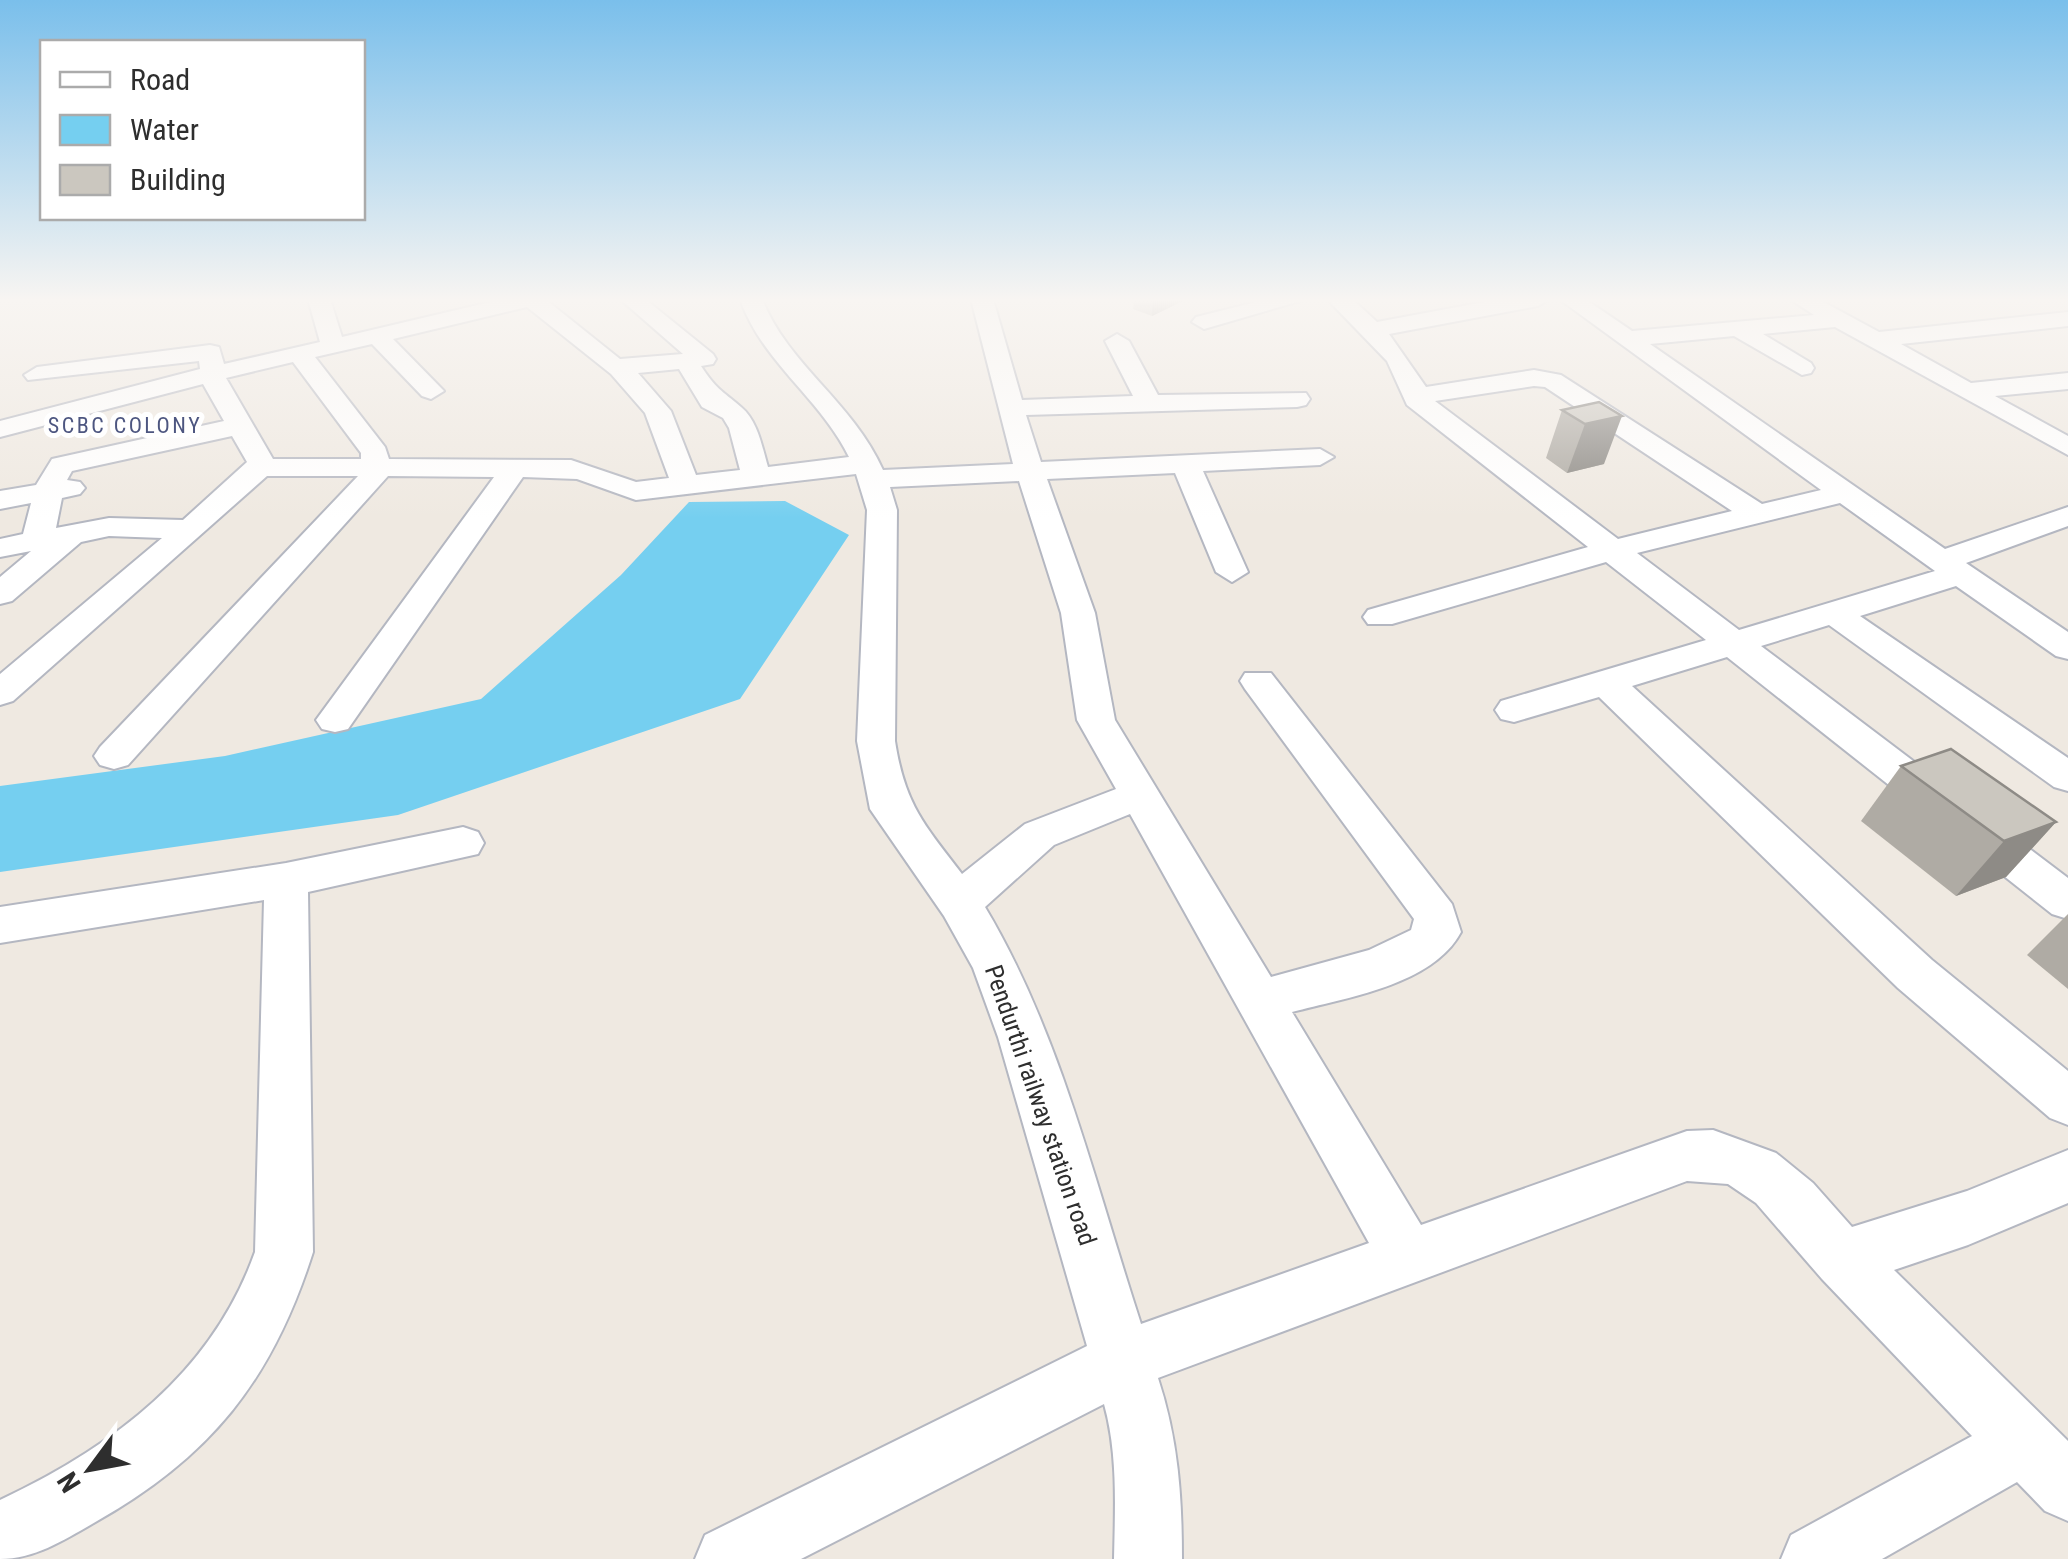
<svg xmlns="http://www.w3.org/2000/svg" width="2068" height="1559" font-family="'Roboto Condensed',sans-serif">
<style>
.water{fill:#75cff0}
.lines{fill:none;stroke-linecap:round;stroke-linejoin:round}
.minor-casing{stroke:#b4b7c1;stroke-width:4}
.minor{fill:#fff;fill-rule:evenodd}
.wall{fill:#afaba4}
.shaded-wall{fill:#8e8b86}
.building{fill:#cbc7bf;stroke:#8e8b86;stroke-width:2.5}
.labels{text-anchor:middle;stroke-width:10;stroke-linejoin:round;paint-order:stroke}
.far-neighbourhood-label{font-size:22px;letter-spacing:2.5px;fill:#4d5680;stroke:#fff}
.street-label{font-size:25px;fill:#2e2e2e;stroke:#fff}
</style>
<rect width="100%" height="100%" fill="#efe9e1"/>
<polygon class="water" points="785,501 849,535 740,699 398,815 0,872 0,786 225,756 481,699 621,575 689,502"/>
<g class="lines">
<defs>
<g id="minor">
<path d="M308,299H330L342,337L503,299H545L620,359L683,354L620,299H645L713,354L716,359L713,364L701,366C717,390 720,389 741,407C758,421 762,447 768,467L849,457C820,398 762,362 740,299H762C788,365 852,401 883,470L1013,464L971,299H993L1022,400L1133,396L1105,341L1117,334L1129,341L1158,395L1306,393L1310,399L1306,405L1297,407L1026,415L1041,462L1320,449L1334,457L1320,465L1203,471L1248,572L1232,582L1216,572L1175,473L1047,479L1095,613L1115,720L1271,977L1369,950L1411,930L1414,919L1245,689L1240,681L1245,673H1271L1452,904L1461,932C1433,985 1345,998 1292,1012L1421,1225L1687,1131L1713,1130L1776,1153L1813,1183L1852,1227L1967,1191L2068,1150V1203L1968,1245L1894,1270L2068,1441V1521L2045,1511L2017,1482L1882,1559H1781L1791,1535L1972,1436L1822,1279L1756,1203L1728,1184L1687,1181L1158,1378C1178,1439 1182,1495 1182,1559H1114C1115,1507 1118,1454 1104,1404L801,1559H695L705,1535L1087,1346L998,1037L973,968L944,916L870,809L857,741L867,510L856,474L636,500L577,479L523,477L348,729L335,732L322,729L316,720L494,477L388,476L128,765L114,769L100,765L94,756L100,747L358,476H267L13,701L0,705V674L162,538L109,536L81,542L12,601L0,604V577L31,551L0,557V539L23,534L31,503L0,509V491L36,485L52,459L224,421L203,384L0,437V421L200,369L199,361L28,380L24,375L37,367L210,345L219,347L224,364L320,342ZM527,307L611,374L645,413L669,478L636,482L571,460L389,459L385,447L315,357L372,344L422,396L431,399L444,391L393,339ZM293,362L361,453V459H273L226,378ZM679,369L702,407L723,418L729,428L740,470L696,475L671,411L638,373ZM232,436L247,462L183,520L109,518L56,528L62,498L80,494L85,488L80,482L67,480L72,471ZM1019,481L1061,613L1077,720L1116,789L1025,824L962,874C924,824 905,805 895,741L897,510L890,487ZM1130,814L1369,1243L1141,1324C1095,1184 1061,1034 985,907L1054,845Z"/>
<polygon points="1268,299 1307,299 1204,329 1192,322 1196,317"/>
<path d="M1327,299H1352L1377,322L1500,299H1549L1538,306L1389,334L1426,387L1534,370L1561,375L1762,504L1821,490L1559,299H1585L1632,331L1814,315L1790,299H1818L1879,332L2068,312V326L1901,344L1971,383L2068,373V389L1995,396L2068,436V455L1835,327L1763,334L1811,363L1814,368L1811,373L1802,375L1734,336L1650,344L1945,549L2068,507V526L1966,563L2068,632V659L2056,656L1956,586L1860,616L2068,758V791L2054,787L1829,625L1761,646L2068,878V919L2052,914L1727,657L1632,686L1932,960L2068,1071V1125L2050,1118L1898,988L1599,697L1514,722L1501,719L1495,710L1501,701L1706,640L1606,562L1392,624H1368L1363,617L1368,610L1588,547L1407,405L1387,361ZM1534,386L1545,387L1732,511L1618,539L1435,401ZM1840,503L1935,571L1739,630L1637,553Z"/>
<path d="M463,827L478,832L484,843L478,854L308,892L313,1252C272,1381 210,1458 92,1524C62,1541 34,1559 0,1559V1500C113,1447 212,1373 255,1252L264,900L0,943V907L286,863Z"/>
</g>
</defs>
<use href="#minor" class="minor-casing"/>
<use href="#minor" class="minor"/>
</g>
<g class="wall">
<polygon points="1134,299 1187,299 1152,316 1133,309"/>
<polygon points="1599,402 1604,464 1567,473 1546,458 1562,410"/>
<polygon points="1901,766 2056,822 2006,877 1956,896 1861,821"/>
<polygon points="2068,914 2068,989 2027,955"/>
</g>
<g class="shaded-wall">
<polygon points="1153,299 1187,299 1152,316"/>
<polygon points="1622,416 1604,464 1567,473 1585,424"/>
<polygon points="2056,822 2006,877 1956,896 2004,841"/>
</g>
<g class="building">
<polygon points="1599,402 1622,416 1585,424 1562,410"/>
<polygon points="1951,749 2056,822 2004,841 1901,766"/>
</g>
<linearGradient id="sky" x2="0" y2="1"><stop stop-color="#7abfeb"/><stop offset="0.58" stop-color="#f8f5f2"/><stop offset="1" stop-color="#f8f5f2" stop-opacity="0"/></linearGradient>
<rect width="2068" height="518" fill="url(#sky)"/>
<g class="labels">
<g class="far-neighbourhood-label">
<text x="125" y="433">SCBC COLONY</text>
</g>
<g class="street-label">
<text transform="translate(1041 1105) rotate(71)" y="9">Pendurthi railway station road</text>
</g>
</g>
<rect x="40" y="40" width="325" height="180" fill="#ffffff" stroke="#ababab" stroke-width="2.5"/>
<rect x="60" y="72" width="50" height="15" fill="#ffffff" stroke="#ababab" stroke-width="2.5"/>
<text x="130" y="90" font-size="30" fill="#2e2e2e">Road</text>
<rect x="60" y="115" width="50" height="30" fill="#75cff0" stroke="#ababab" stroke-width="2.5"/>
<text x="130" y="140" font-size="30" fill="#2e2e2e">Water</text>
<rect x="60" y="165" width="50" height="30" fill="#cbc7bf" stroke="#ababab" stroke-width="2.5"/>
<text x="130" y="190" font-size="30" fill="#2e2e2e">Building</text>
<g transform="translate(90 1469) rotate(238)" stroke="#ffffff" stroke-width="8" paint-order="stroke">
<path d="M0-8L18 38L0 25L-18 38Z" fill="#2e2e2e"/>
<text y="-15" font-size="28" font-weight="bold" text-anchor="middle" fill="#2e2e2e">N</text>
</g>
</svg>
